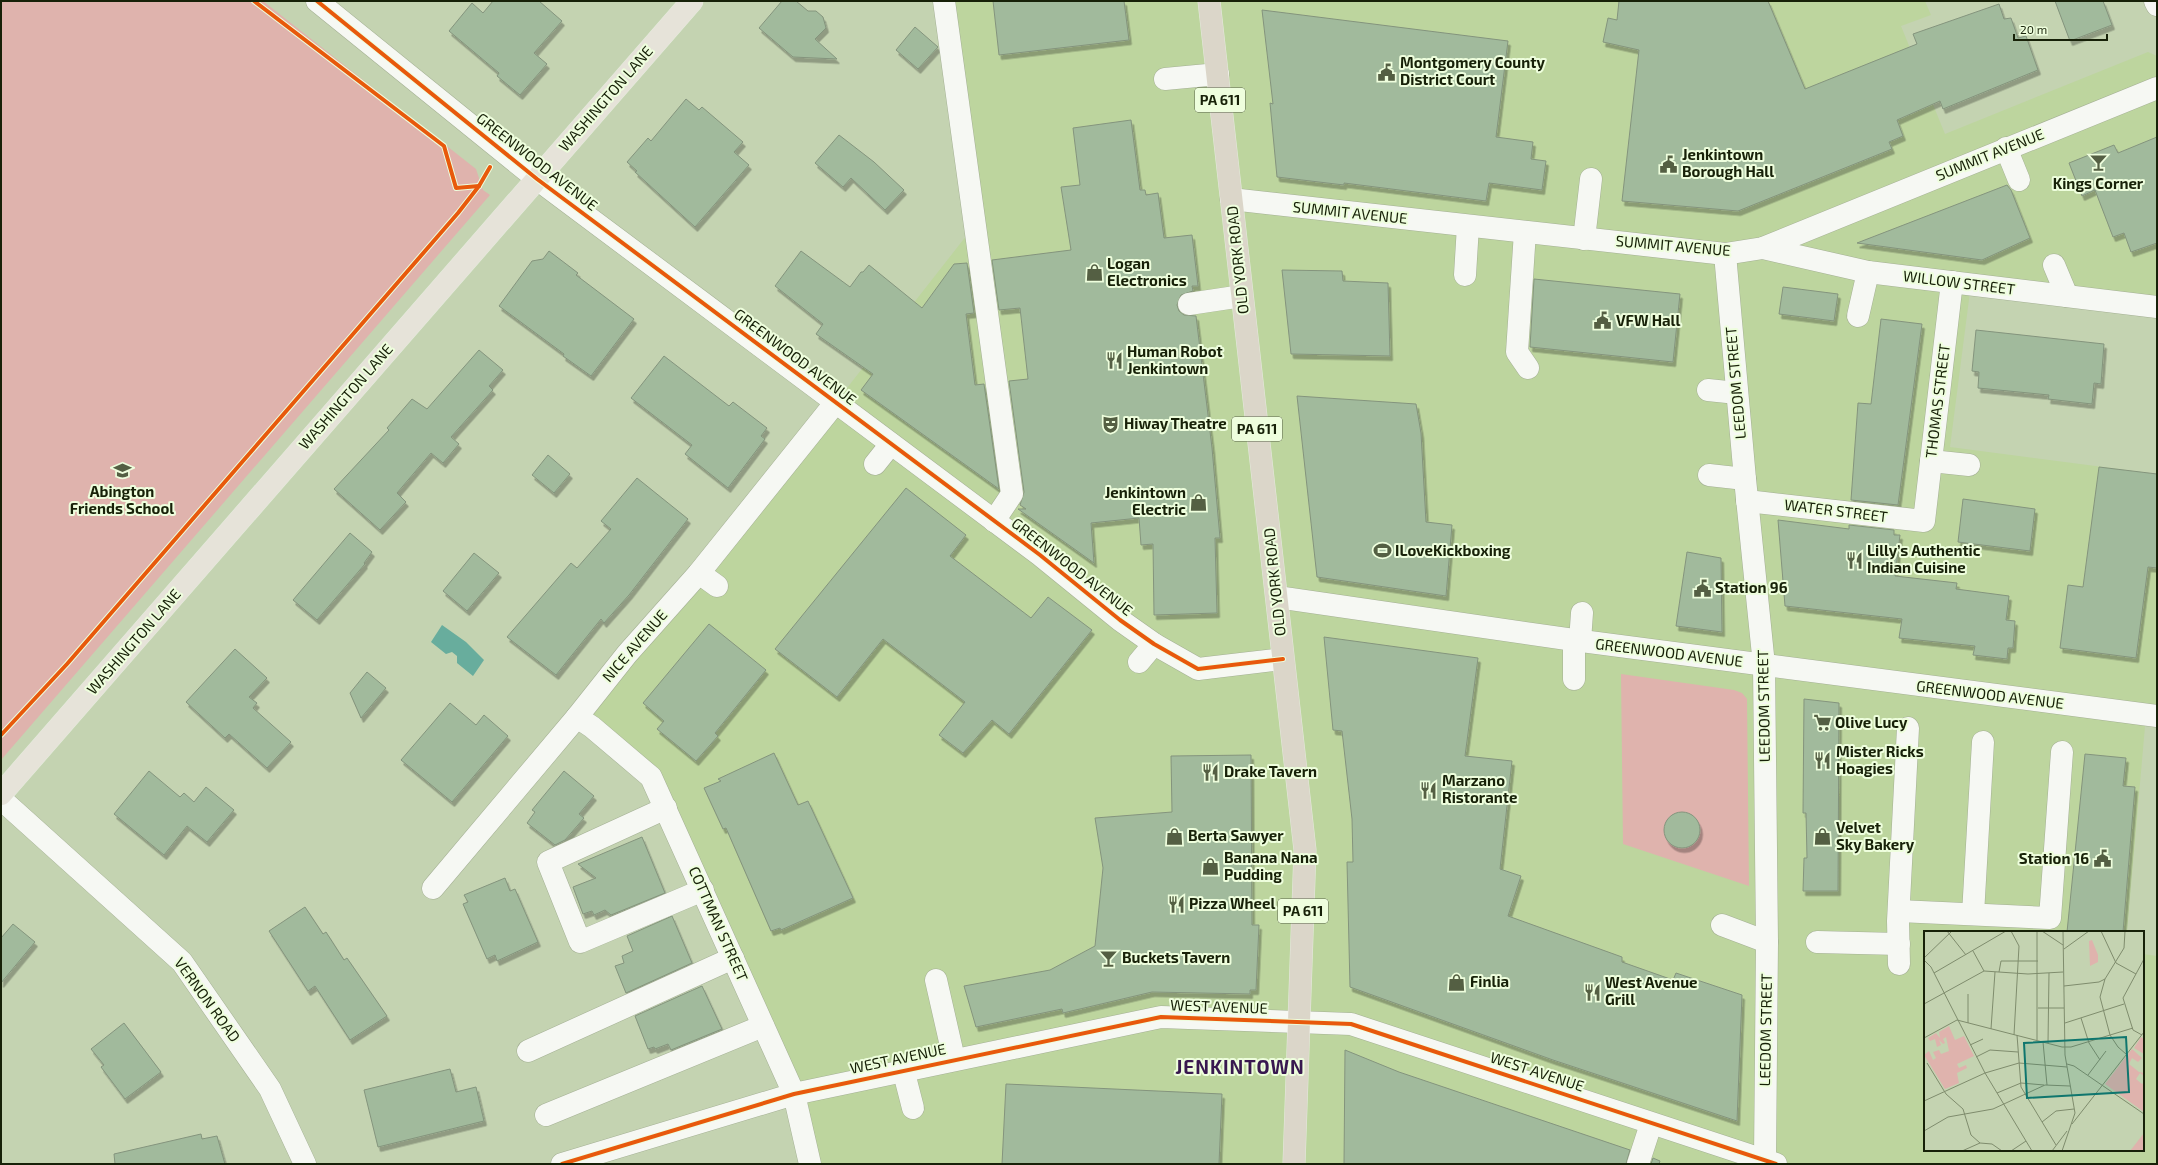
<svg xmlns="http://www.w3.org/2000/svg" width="2158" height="1165" font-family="'Exo 2',sans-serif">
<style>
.built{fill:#bdd59e}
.green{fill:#dfb3ad}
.water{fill:#68ad9d}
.building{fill:#a1ba9c;stroke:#84947d;filter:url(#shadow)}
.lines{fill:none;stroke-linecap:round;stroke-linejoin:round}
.minor-casing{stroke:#a4b094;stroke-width:23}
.major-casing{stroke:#e4ebdc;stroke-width:23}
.highway-casing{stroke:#e4ebdc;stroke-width:23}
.minor{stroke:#f6f8f3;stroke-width:22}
.major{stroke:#e6e3d9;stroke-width:22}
.highway{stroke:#dbd6c9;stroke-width:22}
.cycleway-casing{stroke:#eefedd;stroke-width:6}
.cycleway{stroke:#e8590c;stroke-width:4}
.labels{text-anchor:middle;stroke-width:4;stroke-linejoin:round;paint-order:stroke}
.shield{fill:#eefedd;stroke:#586348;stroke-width:1}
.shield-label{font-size:14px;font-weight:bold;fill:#172108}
.poi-label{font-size:15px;font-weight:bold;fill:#172108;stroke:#eefedd;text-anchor:start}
.street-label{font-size:15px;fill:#172108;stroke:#eefedd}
.district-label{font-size:19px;font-weight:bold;letter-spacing:1px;fill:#38184f;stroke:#eefedd}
.inset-road{fill:none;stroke:#7f8c6d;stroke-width:1}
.view{fill:#0f766e;fill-opacity:0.15;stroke:#0f766e;stroke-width:2}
.inset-edge{fill:none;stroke:#172108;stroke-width:2}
</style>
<defs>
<filter id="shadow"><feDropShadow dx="2.5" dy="4.5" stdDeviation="0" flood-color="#0004"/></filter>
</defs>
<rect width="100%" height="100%" fill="#c4d3b1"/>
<polygon class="built" points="944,1 1925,1 1931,15 1901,26 1945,134 2148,52 2157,56 2157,307 1971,284 1950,447 2157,474 2157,716 2146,715 2127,932 1925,932 1925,1150 2143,1150 2143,954 2157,956 2157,1164 810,1164 794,1094 666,808 577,717 836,402 974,226"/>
<g class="green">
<polygon points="1,1 263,1 476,169 483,190 490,195 1,760"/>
<polygon points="1621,674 1734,690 1742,693 1747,699 1749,886 1623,844"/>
</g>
<polygon class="water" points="442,625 466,642 484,660 473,676 457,663 457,656 452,652 446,654 431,642"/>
<g class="building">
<polygon points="493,1 539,1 562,21 534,53 547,64 520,95 497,76 499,73 449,31 472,3 483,13"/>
<polygon points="782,1 796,1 808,11 816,11 823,17 826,28 815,39 837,59 793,57 759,28"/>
<polygon points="993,1 1124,1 1129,40 999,55"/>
<polygon points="1619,1 1768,1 1805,89 1917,44 1913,34 1999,4 2004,19 2011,18 2018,38 2026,36 2038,70 1943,109 1940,101 1897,120 1903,136 1889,142 1892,149 1738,211 1622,201 1639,50 1603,42 1608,18 1617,20"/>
<polygon points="2055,1 2103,1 2112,25 2070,41"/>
<polygon points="1262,10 1508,41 1496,137 1533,142 1531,159 1546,161 1542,190 1489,183 1486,201 1344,183 1344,185 1277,177 1270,103 1273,104"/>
<polygon points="915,27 938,47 918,69 896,50"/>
<polygon points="686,99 699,110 702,107 743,142 734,152 749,165 695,227 635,172 637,171 627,162 648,138 651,141"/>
<polygon points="1131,120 1140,190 1145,190 1146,195 1158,193 1164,238 1192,235 1198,286 1192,286 1193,291 1181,295 1177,305 1179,311 1184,315 1196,316 1212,448 1220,538 1215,538 1217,613 1154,615 1153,544 1141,545 1139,518 1091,523 1094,563 1018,509 1026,509 1020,505 1024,492 1009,381 1028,379 1020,308 999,310 992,260 1071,250 1061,187 1080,185 1073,128"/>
<polygon points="839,135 874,162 904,190 885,210 851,178 843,187 815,163"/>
<polygon points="2157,137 2157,243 2131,252 2124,233 2113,237 2095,190 2082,196 2069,163 2114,145 2118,153"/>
<polygon points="2007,185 2011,190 2030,238 1982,260 1857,243"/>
<polygon points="549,251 578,273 576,275 634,319 591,376 563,356 564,354 499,306 532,261 543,259"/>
<polygon points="801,251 850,287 861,272 863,272 869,265 922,308 954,264 967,263 974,313 966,314 975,385 984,384 999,489 861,390 873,374 816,334 823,324 775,286"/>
<polygon points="1282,270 1342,271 1343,281 1388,283 1390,356 1291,354"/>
<polygon points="1534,279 1680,294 1673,362 1530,347"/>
<polygon points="1783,287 1838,294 1834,321 1779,314"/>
<polygon points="1881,319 1922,324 1898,505 1851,500 1858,403 1871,404"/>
<polygon points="1976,330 2104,344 2101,384 2094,383 2092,404 2048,399 2049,395 1978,388 1979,372 1972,371"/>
<polygon points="479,350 503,370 489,386 493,390 451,437 459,444 443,463 431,453 397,493 406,502 380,530 334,489 389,430 387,428 412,399 427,409"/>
<polygon points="664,356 729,406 733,402 767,428 761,436 765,439 728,488 685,454 692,445 631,398"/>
<polygon points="1297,396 1416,404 1421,433 1426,522 1452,525 1446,596 1317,577"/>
<polygon points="548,455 570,474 554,493 532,475"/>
<polygon points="2099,467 2157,474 2157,568 2148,567 2136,658 2060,648 2068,585 2083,587"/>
<polygon points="637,478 688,519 629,595 604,623 601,619 556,675 507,637 571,563 577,568 611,529 601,521"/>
<polygon points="906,488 966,535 950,556 1031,618 1048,597 1092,630 1009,734 992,720 963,753 939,735 965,702 883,639 837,697 775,649"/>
<polygon points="1963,499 2035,509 2030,551 1958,542"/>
<polygon points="1778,520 1849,529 1849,525 1894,530 1894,535 1900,535 1895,576 1957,583 1956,589 2009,596 2006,620 2015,621 2013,648 2008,648 2007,659 1973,655 1975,646 1899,638 1902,619 1785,606"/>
<polygon points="350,533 372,552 364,563 365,564 317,620 293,600"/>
<polygon points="1687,552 1721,558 1722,632 1676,626"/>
<polygon points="474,553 499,573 467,611 443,591"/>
<polygon points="709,624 766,670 715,733 718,736 696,761 657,729 664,721 643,703"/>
<polygon points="1324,637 1478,658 1465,756 1512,761 1500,869 1521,876 1508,916 1622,957 1622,962 1673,980 1676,973 1742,995 1737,1121 1553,1060 1350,987 1347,862 1353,862 1352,819 1342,731 1333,730"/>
<polygon points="235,649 267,678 249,697 257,703 253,708 291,742 267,768 229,734 225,738 186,702"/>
<polygon points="367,672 386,688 361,718 350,693"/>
<polygon points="1804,699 1839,703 1838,891 1803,891 1804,858 1807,858 1806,813 1803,813"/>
<polygon points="450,703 476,725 484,715 508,736 452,802 401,760"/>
<polygon points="774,753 798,805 808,801 853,898 781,930 780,928 771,931 726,828 723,829 704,788 721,781 718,779"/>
<polygon points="2085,754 2126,758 2123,786 2135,787 2123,932 2067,932"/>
<polygon points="1251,755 1252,925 1259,925 1256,990 1250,990 1250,994 1152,992 1063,1013 1062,1009 976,1027 964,986 1050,970 1095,946 1103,868 1095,818 1172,812 1171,756"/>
<polygon points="149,771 180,797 184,793 194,802 206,787 234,810 207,842 187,826 164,855 114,814"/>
<polygon points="564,771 594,796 579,814 584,818 565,840 555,845 527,823 535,812 532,810"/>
<circle cx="1682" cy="830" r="18"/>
<polygon points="642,837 665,893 611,915 605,910 594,915 592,911 583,914 573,887 596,878 578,864"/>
<polygon points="505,878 510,891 515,889 538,942 497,961 495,955 487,959 463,904 468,902 464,895"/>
<polygon points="305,907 323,934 326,932 344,960 347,958 387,1016 350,1040 315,986 308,991 269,931"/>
<polygon points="672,916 692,963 626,993 615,966 624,963 622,956 633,951 627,936"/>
<polygon points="13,924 35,942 1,983 1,938"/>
<polygon points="702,986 722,1029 671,1050 668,1044 655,1049 654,1047 648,1049 635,1016"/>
<polygon points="124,1023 161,1072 125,1099 101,1067 104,1065 91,1049"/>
<polygon points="1345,1050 1399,1072 1630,1150 1626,1164 1344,1164"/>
<polygon points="450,1069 456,1092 476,1087 484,1121 378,1147 364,1090"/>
<polygon points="1006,1084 1222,1094 1219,1164 1002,1164"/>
<polygon points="201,1134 202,1139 217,1136 225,1164 115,1164 114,1154"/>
<polygon points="1653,1158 1660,1161 1659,1164 1651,1164"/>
</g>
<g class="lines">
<defs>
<g id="minor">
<polyline points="317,1 537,179 1040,555 1120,620 1154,644 1198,669 1283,659"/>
<polyline points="944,1 1012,494 994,521"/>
<polyline points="2155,1 2157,5"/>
<polyline points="1165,79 1218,74"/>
<polyline points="2006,148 2019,180"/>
<polyline points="1231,199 1725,254 1763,248 2157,88"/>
<polyline points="1525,232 1517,352 1528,368"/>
<polyline points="1584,239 1591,179"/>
<polyline points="1763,248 1868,272 2157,307"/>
<polyline points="1725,254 1745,479 1764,665 1767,942 1765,1160"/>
<polyline points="2054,265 2067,296"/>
<polyline points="1465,275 1468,226"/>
<polyline points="1189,304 1242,296"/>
<polyline points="1858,316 1868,272"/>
<polyline points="1708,390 1737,393"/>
<polyline points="1931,461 1969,465"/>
<polyline points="875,464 891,444"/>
<polyline points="1709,475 1745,479"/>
<polyline points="1747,501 1924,521 1952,282"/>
<polyline points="699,573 717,586"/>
<polyline points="1277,597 1574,640 2157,716"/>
<polyline points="1580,641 1582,613"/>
<polyline points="1139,662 1154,644"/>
<polyline points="1574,679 1574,640"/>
<polyline points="577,717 592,727 651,777 794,1094 810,1164"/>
<polyline points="1,799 182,962 270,1089 305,1164"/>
<polyline points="666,808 548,862 580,942 703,890"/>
<polyline points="433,888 577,717 627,654 699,573 836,402"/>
<polyline points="1899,911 2050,918 2062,752"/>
<polyline points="1973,914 1983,742"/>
<polyline points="1722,925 1767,942"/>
<polyline points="1817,942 1899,944"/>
<polyline points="1899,964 1898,921 1908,728"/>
<polyline points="936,980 954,1059"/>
<polyline points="528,1051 733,958"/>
<polyline points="903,1069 913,1108"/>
<polyline points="546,1115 763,1026"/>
<polyline points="562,1164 794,1094 1161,1017 1351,1024 1776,1164"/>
<polyline points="1638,1164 1651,1124"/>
</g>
<polyline id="major" points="1,794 692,1"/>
<polyline id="highway" points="1209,1 1305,850 1294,1164"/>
</defs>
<use href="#minor" class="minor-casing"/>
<use href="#major" class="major-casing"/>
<use href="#highway" class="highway-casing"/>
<use href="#minor" class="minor"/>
<use href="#major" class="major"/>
<use href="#highway" class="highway"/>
<defs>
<g id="cycleway">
<polyline points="254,1 444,146 456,188 479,186"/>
<polyline points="317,1 537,179 1040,555 1120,620 1154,644 1198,669 1283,659"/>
<polyline points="1,735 67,664 458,213 479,186 490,167"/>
<polyline points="562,1164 794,1094 1161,1017 1351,1024 1776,1164"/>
</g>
</defs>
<use href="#cycleway" class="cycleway-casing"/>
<use href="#cycleway" class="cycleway"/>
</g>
<defs>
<symbol id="civic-bare" viewBox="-9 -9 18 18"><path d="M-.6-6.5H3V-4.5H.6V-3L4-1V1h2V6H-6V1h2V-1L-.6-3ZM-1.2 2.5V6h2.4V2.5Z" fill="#545f43" stroke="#eefedd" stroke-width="2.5" paint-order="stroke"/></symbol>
<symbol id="bar-bare" viewBox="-9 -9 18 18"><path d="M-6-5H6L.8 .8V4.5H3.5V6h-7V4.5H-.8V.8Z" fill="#545f43" stroke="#eefedd" stroke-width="2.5" paint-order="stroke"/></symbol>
<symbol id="shop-bare" viewBox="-9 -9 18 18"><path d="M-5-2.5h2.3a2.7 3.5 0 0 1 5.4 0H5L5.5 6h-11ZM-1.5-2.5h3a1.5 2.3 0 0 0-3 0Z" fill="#545f43" stroke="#eefedd" stroke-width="2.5" paint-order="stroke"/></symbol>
<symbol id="restaurant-bare" viewBox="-9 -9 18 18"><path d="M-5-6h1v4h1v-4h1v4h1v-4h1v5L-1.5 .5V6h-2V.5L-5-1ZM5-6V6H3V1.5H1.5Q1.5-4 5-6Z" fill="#545f43" stroke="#eefedd" stroke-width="2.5" paint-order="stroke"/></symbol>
<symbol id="theatre-bare" viewBox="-9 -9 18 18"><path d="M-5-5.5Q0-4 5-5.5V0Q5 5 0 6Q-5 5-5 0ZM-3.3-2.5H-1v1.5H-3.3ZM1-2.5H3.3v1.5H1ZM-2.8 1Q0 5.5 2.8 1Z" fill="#545f43" stroke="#eefedd" stroke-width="2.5" paint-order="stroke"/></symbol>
<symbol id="school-bare" viewBox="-9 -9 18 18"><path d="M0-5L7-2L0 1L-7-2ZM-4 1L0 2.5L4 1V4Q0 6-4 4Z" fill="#545f43" stroke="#eefedd" stroke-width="2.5" paint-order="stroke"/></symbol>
<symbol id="stadium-bare" viewBox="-9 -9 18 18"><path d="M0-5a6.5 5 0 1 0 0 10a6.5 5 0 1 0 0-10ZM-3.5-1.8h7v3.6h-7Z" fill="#545f43" stroke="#eefedd" stroke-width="2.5" paint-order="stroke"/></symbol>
<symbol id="supermarket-bare" viewBox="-9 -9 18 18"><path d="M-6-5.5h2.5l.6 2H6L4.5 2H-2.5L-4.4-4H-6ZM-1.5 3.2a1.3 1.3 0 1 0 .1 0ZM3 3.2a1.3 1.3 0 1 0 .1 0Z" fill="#545f43" stroke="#eefedd" stroke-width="2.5" paint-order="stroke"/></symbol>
</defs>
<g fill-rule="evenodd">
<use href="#civic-bare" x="1374" y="60" width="25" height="25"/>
<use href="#bar-bare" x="2086" y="150" width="25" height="25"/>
<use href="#civic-bare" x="1656" y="152" width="25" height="25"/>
<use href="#shop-bare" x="1082" y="260" width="25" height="25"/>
<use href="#civic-bare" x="1590" y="308" width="25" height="25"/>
<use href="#restaurant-bare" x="1102" y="348" width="25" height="25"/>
<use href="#theatre-bare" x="1098" y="412" width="25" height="25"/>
<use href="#school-bare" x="110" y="458" width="25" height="25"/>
<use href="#shop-bare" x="1186" y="490" width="25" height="25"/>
<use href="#stadium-bare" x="1370" y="538" width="25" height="25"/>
<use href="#restaurant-bare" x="1842" y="548" width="25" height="25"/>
<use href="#civic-bare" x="1690" y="576" width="25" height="25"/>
<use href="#supermarket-bare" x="1810" y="710" width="25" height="25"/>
<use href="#restaurant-bare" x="1810" y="748" width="25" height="25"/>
<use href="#restaurant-bare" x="1198" y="760" width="25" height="25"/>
<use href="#restaurant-bare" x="1416" y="778" width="25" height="25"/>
<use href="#shop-bare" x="1162" y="824" width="25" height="25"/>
<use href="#shop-bare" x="1810" y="824" width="25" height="25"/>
<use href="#civic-bare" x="2090" y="846" width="25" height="25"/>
<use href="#shop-bare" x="1198" y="854" width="25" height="25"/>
<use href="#restaurant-bare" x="1164" y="892" width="25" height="25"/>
<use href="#bar-bare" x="1096" y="946" width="25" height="25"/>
<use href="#shop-bare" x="1444" y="970" width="25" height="25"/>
<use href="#restaurant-bare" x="1580" y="980" width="25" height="25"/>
</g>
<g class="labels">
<g class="shield">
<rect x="1195" y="88" width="50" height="24" rx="3"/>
<rect x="1232" y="417" width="50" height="24" rx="3"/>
<rect x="1278" y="899" width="50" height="24" rx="3"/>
</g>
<g class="shield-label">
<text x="1220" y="105">PA 611</text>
<text x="1257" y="434">PA 611</text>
<text x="1303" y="916">PA 611</text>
</g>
<g class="poi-label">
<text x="1400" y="68">Montgomery County<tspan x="1400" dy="17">District Court</tspan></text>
<text x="1682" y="160">Jenkintown<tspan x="1682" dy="17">Borough Hall</tspan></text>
<text x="2098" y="189" text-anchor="middle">Kings Corner</text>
<text x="1107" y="269">Logan<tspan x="1107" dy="17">Electronics</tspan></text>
<text x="1616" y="326">VFW Hall</text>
<text x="1127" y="357">Human Robot<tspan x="1127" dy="17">Jenkintown</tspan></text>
<text x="1124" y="429">Hiway Theatre</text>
<text x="122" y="497" text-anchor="middle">Abington<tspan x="122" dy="17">Friends School</tspan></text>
<text x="1186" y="498" text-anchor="end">Jenkintown<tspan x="1186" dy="17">Electric</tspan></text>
<text x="1395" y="556">ILoveKickboxing</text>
<text x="1867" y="556">Lilly’s Authentic<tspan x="1867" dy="17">Indian Cuisine</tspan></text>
<text x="1715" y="593">Station 96</text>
<text x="1835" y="728">Olive Lucy</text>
<text x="1836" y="757">Mister Ricks<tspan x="1836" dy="17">Hoagies</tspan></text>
<text x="1224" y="777">Drake Tavern</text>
<text x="1442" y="786">Marzano<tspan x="1442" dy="17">Ristorante</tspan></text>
<text x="1836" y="833">Velvet<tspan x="1836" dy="17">Sky Bakery</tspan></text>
<text x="1188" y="841">Berta Sawyer</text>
<text x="1224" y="863">Banana Nana<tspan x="1224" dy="17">Pudding</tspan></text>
<text x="2089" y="864" text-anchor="end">Station 16</text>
<text x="1189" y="909">Pizza Wheel</text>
<text x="1122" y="963">Buckets Tavern</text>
<text x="1470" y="987">Finlia</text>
<text x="1605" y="988">West Avenue<tspan x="1605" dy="17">Grill</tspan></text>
</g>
<g class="street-label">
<text transform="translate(606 99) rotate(-49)" y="5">WASHINGTON LANE</text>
<text transform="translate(1990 155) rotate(-22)" y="5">SUMMIT AVENUE</text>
<text transform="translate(537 162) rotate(38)" y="5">GREENWOOD AVENUE</text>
<text transform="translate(1350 213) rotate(6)" y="5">SUMMIT AVENUE</text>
<text transform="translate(1673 246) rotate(5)" y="5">SUMMIT AVENUE</text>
<text transform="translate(1238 260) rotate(-96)" y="5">OLD YORK ROAD</text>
<text transform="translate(1959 283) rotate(7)" y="5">WILLOW STREET</text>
<text transform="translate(795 357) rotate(37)" y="5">GREENWOOD AVENUE</text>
<text transform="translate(1736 383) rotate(-95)" y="5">LEEDOM STREET</text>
<text transform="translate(346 397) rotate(-49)" y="5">WASHINGTON LANE</text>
<text transform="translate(1938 401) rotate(-83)" y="5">THOMAS STREET</text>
<text transform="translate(1836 511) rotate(7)" y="5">WATER STREET</text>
<text transform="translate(1072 567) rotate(38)" y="5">GREENWOOD AVENUE</text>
<text transform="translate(1275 582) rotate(-96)" y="5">OLD YORK ROAD</text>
<text transform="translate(134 642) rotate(-49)" y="5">WASHINGTON LANE</text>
<text transform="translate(635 646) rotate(-49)" y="5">NICE AVENUE</text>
<text transform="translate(1669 653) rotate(7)" y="5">GREENWOOD AVENUE</text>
<text transform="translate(1990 695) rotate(7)" y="5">GREENWOOD AVENUE</text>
<text transform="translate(1764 706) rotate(-91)" y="5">LEEDOM STREET</text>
<text transform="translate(718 924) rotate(66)" y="5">COTTMAN STREET</text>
<text transform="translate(207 1000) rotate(54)" y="5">VERNON ROAD</text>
<text transform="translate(1219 1007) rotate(2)" y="5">WEST AVENUE</text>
<text transform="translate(1766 1030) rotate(-89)" y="5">LEEDOM STREET</text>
<text transform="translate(898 1059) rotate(-12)" y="5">WEST AVENUE</text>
<text transform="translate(1537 1072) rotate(18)" y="5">WEST AVENUE</text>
</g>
<g class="district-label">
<text x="1240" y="1074">JENKINTOWN</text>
</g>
</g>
<g transform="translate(1924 931)">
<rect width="220" height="220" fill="#c4d3b1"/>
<path d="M168,9L174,24V31L166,35L165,10ZM25,95L31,109L40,105L50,125L33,133L35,137L42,134L43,137L33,142L35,152L21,158L0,124L5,120L9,129L12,127L9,121L15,119L17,123L25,120L22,106L19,108L21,112L19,113L15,109L17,114L13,116L11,108L6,110L4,107L12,102L16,107L15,101ZM217,106L220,108V123L210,117ZM208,118L218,127L214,131L208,127L205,133L215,141L220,142V145L216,142L212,148L218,153L220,151V181L181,153ZM220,202V220H206Z" fill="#dfb3ad"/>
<path class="inset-road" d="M23,0L42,24M87,0L95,15L90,104M113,0V109M118,0L139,14M177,0L192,32L212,43M201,0L200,17L181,48L176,66L186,104L194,116L202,123M140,18L165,0M49,20L60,40M0,27L28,0M0,29L7,36L61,142L108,220M75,41L77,30H114M10,42L82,0M140,55L175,51L181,48M44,63V92M0,73L60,40L104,43L139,41M114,77H140M157,87L165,112L176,129M141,92L200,73M67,98L71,41M93,104L97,156L132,214M218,104L209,99L199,67L220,28M0,107L33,89L138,116H147L209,97M119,111L123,154M124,112L125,42M46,114L59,108M52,126L66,119L94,121M3,132L22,163L39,178L47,204L56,212M143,133L150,135L220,183M164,144L182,120M73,162L97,152L120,154M0,170L61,142L95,132L143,136M118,191L132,180L150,178M148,193L220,101M0,200L24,186L69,178L121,154L146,155M38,220L56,212L68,213L78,220M87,220L102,210M128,220L143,200M138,220L151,182L141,124L139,0"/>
<path class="view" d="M202,106L205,161L103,167L100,112Z"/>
<rect width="220" height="220" class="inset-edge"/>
</g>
<rect width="2158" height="1165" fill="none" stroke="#172108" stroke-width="4"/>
<path d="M2014 34v6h93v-6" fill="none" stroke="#172108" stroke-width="2"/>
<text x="2020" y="34" font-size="12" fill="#172108" stroke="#eefedd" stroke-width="3" paint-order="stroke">20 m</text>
</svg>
